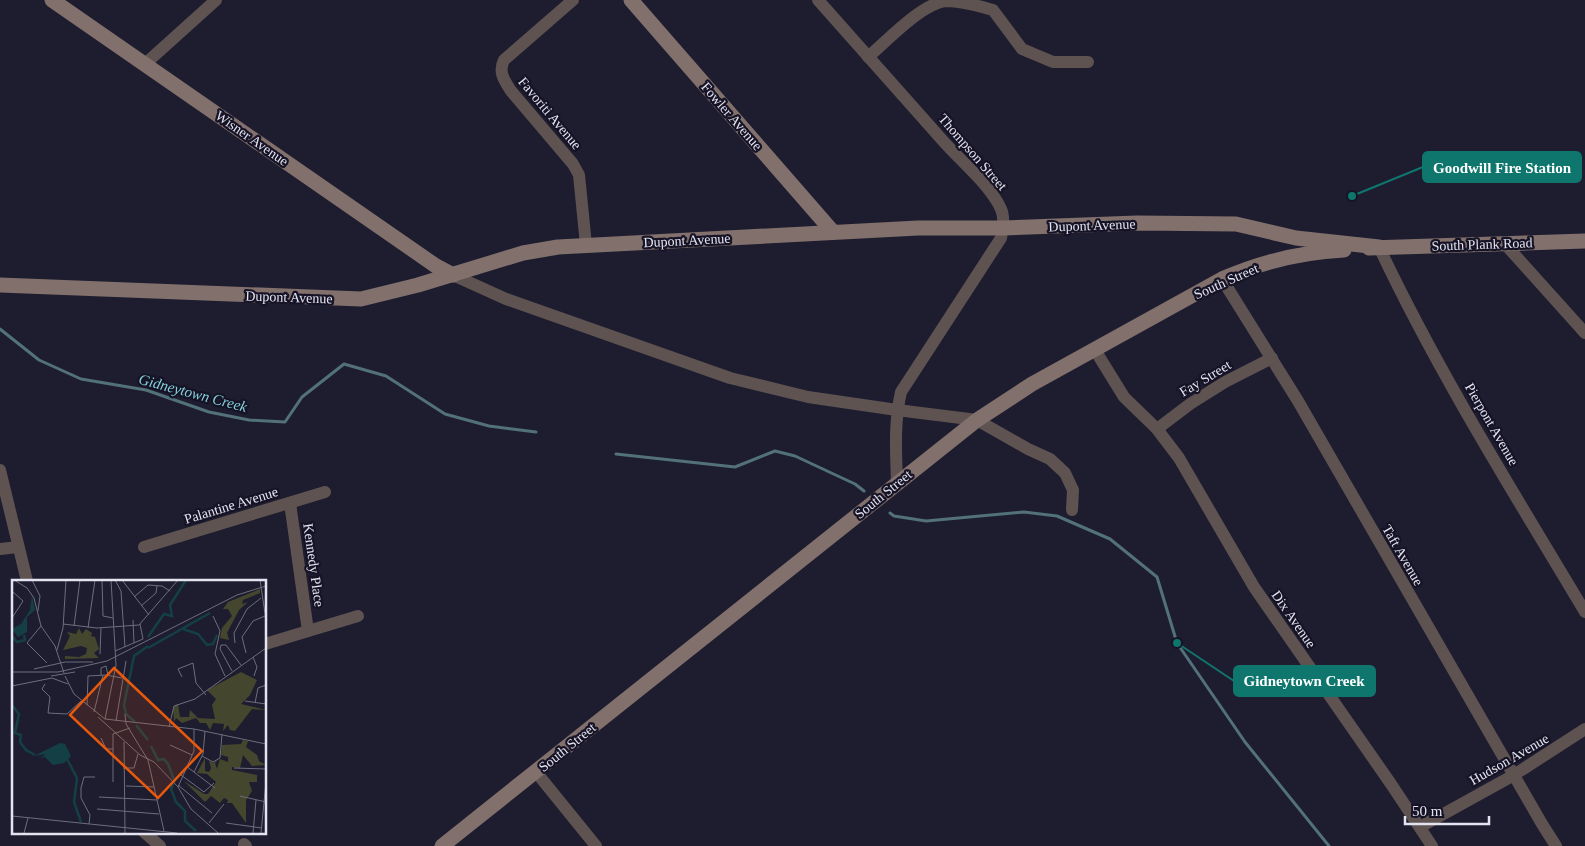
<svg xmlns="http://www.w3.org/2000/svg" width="1585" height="846" font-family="'Times New Roman',serif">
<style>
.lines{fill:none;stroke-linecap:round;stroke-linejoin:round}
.stream{stroke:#527179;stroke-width:3}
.street{stroke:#5e5351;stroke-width:12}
.secondary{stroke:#82706c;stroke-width:15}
.labels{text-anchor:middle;stroke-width:4.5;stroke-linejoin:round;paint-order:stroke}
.street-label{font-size:14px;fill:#e4e4f1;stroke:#151325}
.water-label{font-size:15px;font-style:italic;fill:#84d1db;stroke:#151325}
.inset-river{fill:none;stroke:#144045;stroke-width:2.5}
.inset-road{fill:none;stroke:#6d6d7d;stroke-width:1}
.view{fill:#e8590c;fill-opacity:0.15;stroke:#e8590c;stroke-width:2.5}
.inset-edge{fill:none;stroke:#e4e4f1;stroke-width:2.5}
.leader{fill:none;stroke:#0f766e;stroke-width:2}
.callout-dot{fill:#0f766e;stroke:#151325;stroke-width:2}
.callout{fill:#0f766e;stroke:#0f766e;stroke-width:2}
.callout-label{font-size:15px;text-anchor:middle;font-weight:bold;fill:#fff}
</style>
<rect width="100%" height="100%" fill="#1e1d2f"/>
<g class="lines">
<g class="stream">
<polyline points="0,329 39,360 81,379 146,390 209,412 249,420 285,422 302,397 344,364 386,376 445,414 489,426 536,432"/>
<polyline points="616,454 735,467 775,451 795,456 855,484 864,491"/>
<polyline points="890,513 894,516 926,521 1024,512 1057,516 1110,539 1157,577 1177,643 1245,742 1329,846"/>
</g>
<g class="street">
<path d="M573,0L504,60C498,72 504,80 511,91L573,164L579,175L586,245"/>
<path d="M818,0C860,47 902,95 944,142C961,161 991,186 1001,209C1005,218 1003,229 1001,238L901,392C894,422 896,452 897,483"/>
<path d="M868,57C887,41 923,2 947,1C963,1 978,6 993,10L1022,49L1053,62H1088"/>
<polyline points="145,64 216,0"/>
<polyline points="1505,244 1585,333"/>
<path d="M1379,247C1439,374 1514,493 1585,612"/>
<polyline points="453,275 506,299 730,378 808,397 897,410 977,420 1028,449 1050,459 1065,473 1073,490 1072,510"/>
<polyline points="1222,279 1298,401 1542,824 1556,846"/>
<polyline points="1095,350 1124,397 1157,429 1179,458 1254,587 1391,784 1432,846"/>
<polyline points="1157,429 1190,404 1225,382 1272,358"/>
<polyline points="0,470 27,581"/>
<polyline points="290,503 308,631"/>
<polyline points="144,547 325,492"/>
<polyline points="0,549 18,547"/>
<polyline points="265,644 358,616"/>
<polyline points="536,772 596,846"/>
<polyline points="1420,827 1514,775 1585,729"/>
<polyline points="144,832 160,846"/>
<polyline points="244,844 246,846"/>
</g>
<g class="secondary">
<polyline points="52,0 436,266 453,275"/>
<polyline points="631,0 833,232"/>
<polyline points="1369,248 1585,241"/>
<polyline points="0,285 361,299 418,285 523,253 558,247 918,228 1003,228 1137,223 1236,224 1296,238 1379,247"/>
<path d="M442,846L977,420L1032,384L1222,279C1261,262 1302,252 1344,250"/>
</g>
</g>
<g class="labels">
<g class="street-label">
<text transform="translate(550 113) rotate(50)" y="5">Favoriti Avenue</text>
<text transform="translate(732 116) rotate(49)" y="5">Fowler Avenue</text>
<text transform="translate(252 138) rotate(35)" y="5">Wisner Avenue</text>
<text transform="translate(973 152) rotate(49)" y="5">Thompson Street</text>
<text transform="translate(1092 225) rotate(-2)" y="5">Dupont Avenue</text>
<text transform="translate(687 240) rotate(-3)" y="5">Dupont Avenue</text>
<text transform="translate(1482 244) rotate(-2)" y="5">South Plank Road</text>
<text transform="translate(1226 281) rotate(-24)" y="5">South Street</text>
<text transform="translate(289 297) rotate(2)" y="5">Dupont Avenue</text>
<text transform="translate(1205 378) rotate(-31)" y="5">Fay Street</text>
<text transform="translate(1492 424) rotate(60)" y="5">Pierpont Avenue</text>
<text transform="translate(883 494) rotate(-39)" y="5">South Street</text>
<text transform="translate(231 505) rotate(-17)" y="5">Palantine Avenue</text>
<text transform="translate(1403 555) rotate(60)" y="5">Taft Avenue</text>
<text transform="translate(314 565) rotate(82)" y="5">Kennedy Place</text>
<text transform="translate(1294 619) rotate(55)" y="5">Dix Avenue</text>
<text transform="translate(567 747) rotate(-39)" y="5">South Street</text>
<text transform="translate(1509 759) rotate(-30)" y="5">Hudson Avenue</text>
</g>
<g class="water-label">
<text transform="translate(193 393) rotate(15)" y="5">Gidneytown Creek</text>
</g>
</g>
<g transform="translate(12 580)">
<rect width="254" height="254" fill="#1e1d2f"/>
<path d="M248,9V13L231,20L230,24L236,22L227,30L215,53L217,60L208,58L210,48L220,36L216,29H211L216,22ZM67,48L70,54L74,49L80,53L79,56L83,57L87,69L82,73L87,78L53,79V76L67,77L74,74L75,68L69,66L51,70L58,56L55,52L64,54ZM229,92L245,100L238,115L229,124L254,130L240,129L223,151L218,150L216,145L211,151L212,144L201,143L198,150L194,143H188L184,138L170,143L164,138L162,142L161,127L166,124L168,137H177L178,130L186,138L203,139L200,125L204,119L195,110ZM231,160L236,161L234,167L245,175L247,181L254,185L240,186L231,175L228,188L220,187V190L245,195V202H237L240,211L234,220V243L220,223H215L216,220L212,218L208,223L199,216L193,222L172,201L192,214H196L204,202L195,194L185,193L193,178V191L197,192L199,188L197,181L201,183L207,179L203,183L205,189L208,179L216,182V177L209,175L210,165L229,164Z" fill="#44462e"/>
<path d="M20,15L23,30L15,37V52L6,57L0,49L9,44L18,30ZM48,163L53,164L59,176L52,183L41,185L33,177L28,178L34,174L22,176Z" fill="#144045"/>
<path class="inset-river" d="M171,49L186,54L195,65L201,64L205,55M0,56L5,62L13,60L12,55M136,57L152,34L160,36L158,25L174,0M136,68L198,33M0,125L7,134L3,153L9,155L8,162L14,170L23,175M123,142L114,134L112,125L122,76L136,66M124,145L136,160M139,166L146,180L152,179L156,184L163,202M55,179L65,198L62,222L69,242M161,204L159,209L164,222L173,231V241L184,251"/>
<path class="inset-road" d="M2,0L15,8L22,18L29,46L43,66L52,93M20,0L28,16L26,31M90,0L91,36L101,38M103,0L109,11L113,67M110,0L137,35M248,0L254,40M0,11L11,21L0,38M122,17L136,5L150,6L158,11M129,26L144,13L145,6M201,36L208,51L203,74L213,96M121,40L122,63M51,44L85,48L127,45L166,0M29,46L15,63L35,83M62,46L68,0M76,48L83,0M223,63L222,53L235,29L249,18M45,70L51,48L54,0M103,71L131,59L128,44M234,73L230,57L241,41L253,36M88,74L89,48M241,77L245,87L242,96M22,89L53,82H81M220,91L208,69L209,65H214L229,85M0,92H46L95,81L225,15L254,6M89,95V88L94,86L96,95M39,96L63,92M53,96L62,114L93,139L182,149L254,164M170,97L166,89L181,83L184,103L194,115M33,104L30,109L38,117L36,133L55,134L69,121M0,106L40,98L56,104M233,121L254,124M243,123L246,108L254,105M75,125L76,96L94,95L110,98M82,132L91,95M113,134L114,144L136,180L152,251M86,137L128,175L142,182L166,207L179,229L206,253M93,139L104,85L99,0M104,141L114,81M157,147L162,126L183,119L254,68M89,158L94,169H101M112,162L113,253M158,165L180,175M190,176L201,182L208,178L210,154M174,186L203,208M111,188H122L126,174M222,188L254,189M182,192L191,174L193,151M169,195L192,212L202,203M101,202V154L118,148M166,205L200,233M114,206L142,207M166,207L182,171V149M228,216L254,222M87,217L145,220M85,229L147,234M0,236L165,253M197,243L212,224M214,243L250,248M77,244L78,235L69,218V208L72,197H83M12,253L16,238M241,253L244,220M249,253L254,202"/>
<path class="view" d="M102,88L190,171L146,218L58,135Z"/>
<rect width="254" height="254" class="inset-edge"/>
</g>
<path class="leader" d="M1352 196L1423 167M1177 643L1234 681"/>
<g class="callout-dot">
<circle cx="1352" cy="196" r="5"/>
<circle cx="1177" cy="643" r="5"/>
</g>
<g class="callout">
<rect x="1423" y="152" width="158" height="30" rx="5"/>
<rect x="1234" y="666" width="141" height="30" rx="5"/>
</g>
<g class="callout-label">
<text x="1502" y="173">Goodwill Fire Station</text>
<text x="1304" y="686">Gidneytown Creek</text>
</g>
<path d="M1405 816v8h84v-8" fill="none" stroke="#e4e4f1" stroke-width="2.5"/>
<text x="1412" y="816" font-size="15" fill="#e4e4f1" stroke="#151325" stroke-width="4" paint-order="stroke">50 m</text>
</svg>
